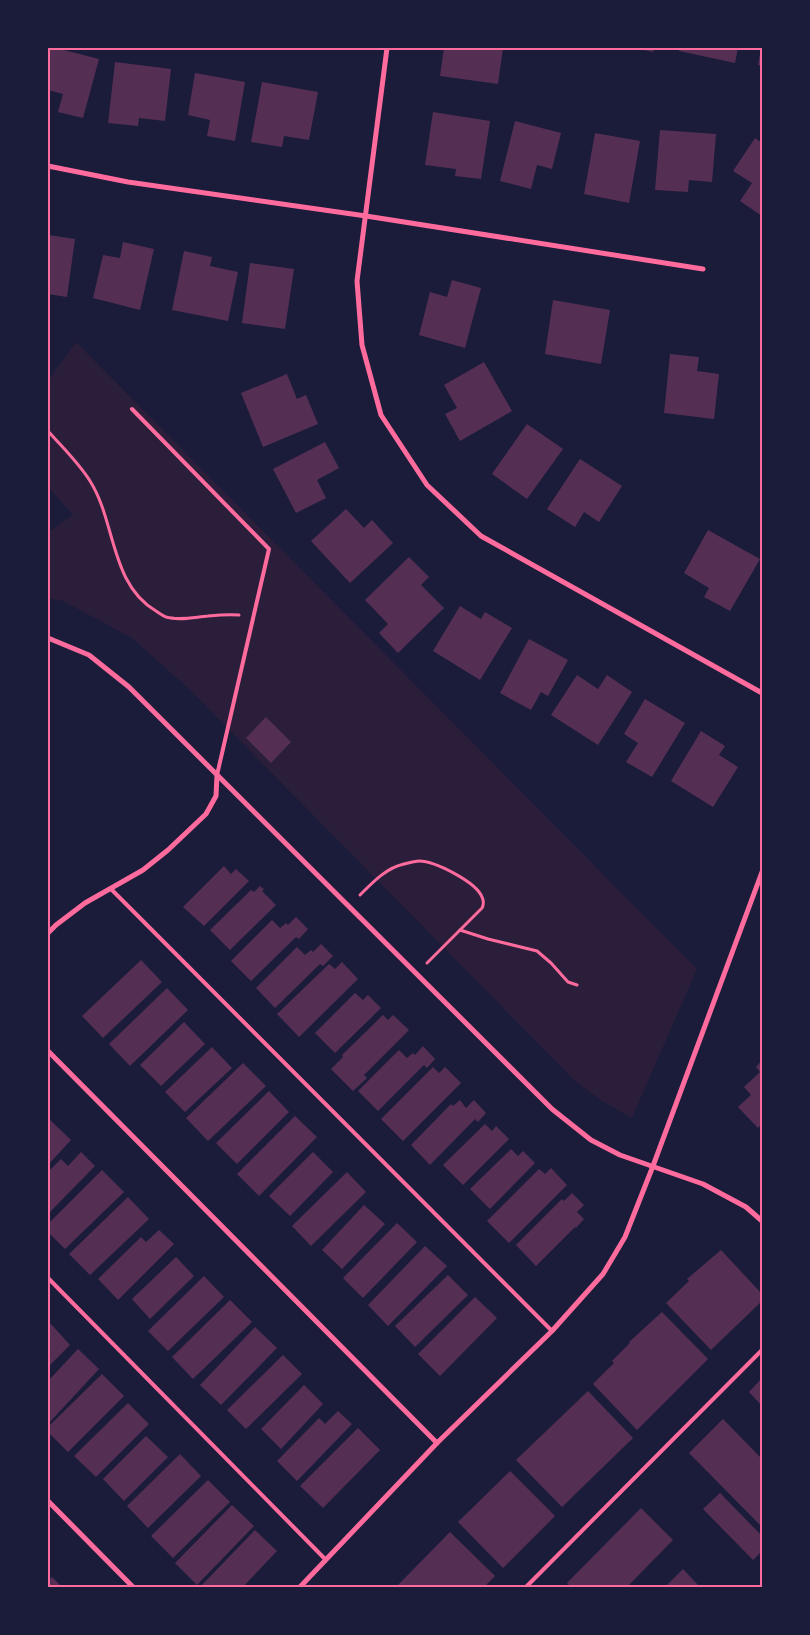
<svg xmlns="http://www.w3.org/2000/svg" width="810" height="1635" font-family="Merriweather,serif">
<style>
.green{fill:#2a1e3b}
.building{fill:#542f53}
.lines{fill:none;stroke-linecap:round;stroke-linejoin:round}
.path{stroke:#ff6b9d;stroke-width:3}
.service{stroke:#ff6b9d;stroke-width:4}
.minor{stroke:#ff6b9d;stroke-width:5}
.neatline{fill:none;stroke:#ff6b9d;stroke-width:2}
</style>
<rect width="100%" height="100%" fill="#1b1b3a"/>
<polygon class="green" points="76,342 697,969 632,1118 602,1101 576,1082 189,689 132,638 63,601 48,598 48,532 73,515 48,487 48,378 51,377"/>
<g class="building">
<polygon points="50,48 56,48 99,59 83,118 58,112 63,94 48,90 48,56"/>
<polygon points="444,48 503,48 498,84 440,76"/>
<polygon points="634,48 654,48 653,52"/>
<polygon points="680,48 738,48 735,63 679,51"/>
<polygon points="761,48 762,48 762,66 758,65"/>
<polygon points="115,62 171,69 165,121 139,118 138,126 108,123"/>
<polygon points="195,73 245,82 235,141 207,136 210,120 188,115"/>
<polygon points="262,82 318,92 309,140 284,136 282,147 251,142"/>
<polygon points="433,112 490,121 481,179 455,176 456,169 425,165"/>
<polygon points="515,121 561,133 552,169 537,165 531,189 500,181"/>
<polygon points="660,130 716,134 712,182 689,180 688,192 655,190"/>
<polygon points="595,133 640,141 629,203 584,194"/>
<polygon points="755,138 762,143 762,216 740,201 752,183 733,171"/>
<polygon points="48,235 75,239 67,297 48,294"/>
<polygon points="123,242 154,249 140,310 93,298 103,255 120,258"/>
<polygon points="184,251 212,257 210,266 238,272 228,321 172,310"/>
<polygon points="250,263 294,269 285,329 242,323"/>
<polygon points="452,280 481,288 465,348 419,335 430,292 447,297"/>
<polygon points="553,300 610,310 601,364 545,354"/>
<polygon points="670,354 699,357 697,371 719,374 714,419 664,413"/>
<polygon points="484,362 512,411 460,441 445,414 457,408 444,385"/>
<polygon points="287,374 297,399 306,395 318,424 263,447 241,393"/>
<polygon points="527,424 563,449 527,499 492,474"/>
<polygon points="325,442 339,468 317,480 326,498 296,513 273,469"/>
<polygon points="580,459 622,486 599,522 584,512 575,527 547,509"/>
<polygon points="346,509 364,528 372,520 393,543 350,583 311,541"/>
<polygon points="708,530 760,559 730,611 704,597 709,588 684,573"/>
<polygon points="409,557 429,577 421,585 444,608 398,653 379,633 388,624 365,600"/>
<polygon points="460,606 481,619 485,612 512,628 480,680 433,651"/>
<polygon points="529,639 568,660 548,696 541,692 531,710 500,693"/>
<polygon points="577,675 598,689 607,675 632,692 598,745 551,715"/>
<polygon points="645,699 685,723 652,777 626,762 638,743 624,734"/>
<polygon points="266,717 291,742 271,763 246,738"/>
<polygon points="701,731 725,746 719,755 738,767 713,807 671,781"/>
<polygon points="224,866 231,874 236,869 249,881 204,926 183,907"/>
<polygon points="260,886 264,889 262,891 276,905 230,950 210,930 251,890 254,892"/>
<polygon points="296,917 308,929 299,939 296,937 251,981 231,961 272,920 280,928 286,923 288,925"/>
<polygon points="321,944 333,956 323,966 320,964 275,1008 256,988 297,947 305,955 311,950 313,952"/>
<polygon points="141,960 162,982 103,1038 82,1016"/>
<polygon points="342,962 358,979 299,1037 277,1014 329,964 335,969"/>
<polygon points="167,988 188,1010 130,1066 109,1044"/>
<polygon points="355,993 363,1000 368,995 381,1008 335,1053 315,1033"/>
<polygon points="383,1015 388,1020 393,1015 409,1030 364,1075 367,1078 353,1091 331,1069 343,1057 342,1055"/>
<polygon points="184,1022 205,1044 161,1086 140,1065"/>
<polygon points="423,1046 435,1059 427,1068 424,1065 378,1111 358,1091 399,1050 407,1058 413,1053 415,1055"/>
<polygon points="212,1047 232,1068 185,1112 165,1092"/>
<polygon points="762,1060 762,1124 758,1128 738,1107 751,1095 744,1087 760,1072 756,1067"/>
<polygon points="243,1063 266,1086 208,1141 186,1118"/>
<polygon points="433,1067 439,1073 445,1067 461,1083 403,1141 381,1119"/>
<polygon points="269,1091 289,1112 237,1164 216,1143"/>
<polygon points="460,1100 466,1108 474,1100 486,1113 478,1122 475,1119 430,1165 411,1145 451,1104 453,1106"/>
<polygon points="295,1116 317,1137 259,1196 237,1174"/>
<polygon points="49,1119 71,1140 48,1165 48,1121"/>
<polygon points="485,1124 492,1131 496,1126 509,1139 463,1185 443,1165"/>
<polygon points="511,1149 518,1156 523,1151 535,1163 490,1209 470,1189"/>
<polygon points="81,1152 95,1166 48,1214 48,1172 61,1159 68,1166"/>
<polygon points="313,1152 333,1172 290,1216 269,1196"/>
<polygon points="551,1168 567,1185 509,1243 487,1221 539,1169 545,1174"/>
<polygon points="102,1170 124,1192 65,1249 48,1232 48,1224"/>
<polygon points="347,1172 366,1192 311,1246 292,1226"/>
<polygon points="572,1193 584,1205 577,1212 584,1219 576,1228 575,1227 536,1266 516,1245 562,1199 564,1201"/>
<polygon points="128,1197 149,1219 90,1275 69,1254"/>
<polygon points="364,1205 385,1224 342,1269 322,1250"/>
<polygon points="397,1223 417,1242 363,1298 343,1278"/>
<polygon points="159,1230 174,1244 118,1300 98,1279 141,1237 146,1242"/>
<polygon points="425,1246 447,1266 388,1326 368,1305"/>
<polygon points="721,1250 762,1294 762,1301 711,1350 666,1303 689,1281 687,1279"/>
<polygon points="176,1257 194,1276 150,1319 132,1299"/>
<polygon points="448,1275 468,1295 415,1347 395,1326"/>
<polygon points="204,1276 224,1297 168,1351 148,1331"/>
<polygon points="475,1297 497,1318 440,1376 418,1354"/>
<polygon points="230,1300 252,1322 193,1379 172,1357"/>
<polygon points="662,1312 708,1359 637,1430 593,1384 614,1363 612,1361 630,1343 629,1342"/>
<polygon points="51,1324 70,1345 48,1367 48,1327"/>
<polygon points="255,1327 277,1348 221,1405 200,1385"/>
<polygon points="78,1349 99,1369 48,1424 48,1381"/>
<polygon points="283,1355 302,1374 246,1429 227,1410"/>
<polygon points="102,1374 124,1396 68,1452 48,1432 48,1427"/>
<polygon points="762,1378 762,1406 749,1392"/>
<polygon points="304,1385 323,1404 281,1449 261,1429"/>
<polygon points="588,1391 633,1438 562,1507 516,1460"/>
<polygon points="128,1403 149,1424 96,1477 74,1456"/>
<polygon points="338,1411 352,1424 297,1481 277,1461 319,1418 325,1424"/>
<polygon points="723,1419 762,1459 762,1527 689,1453"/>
<polygon points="358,1428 380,1450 323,1508 300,1486"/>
<polygon points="146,1436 168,1457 124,1501 103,1479"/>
<polygon points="180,1454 201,1476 148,1528 127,1506"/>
<polygon points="510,1471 555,1516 503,1568 458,1522"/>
<polygon points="208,1480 230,1502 173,1558 151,1536"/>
<polygon points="720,1493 762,1536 762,1551 753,1560 703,1509"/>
<polygon points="232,1505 254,1526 197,1585 175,1563"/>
<polygon points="641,1508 673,1540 626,1588 572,1588 567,1583"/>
<polygon points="255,1530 277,1551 242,1588 199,1588"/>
<polygon points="450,1532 495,1576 483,1588 395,1588"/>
<polygon points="683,1569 699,1586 697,1588 664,1588"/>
<polygon points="52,1577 63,1588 48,1588 48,1582"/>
</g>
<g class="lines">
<g class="path">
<path d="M48,431C62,447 78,462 90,481C116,522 110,584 156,611C159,613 163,616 166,617C179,621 195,617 208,616C218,615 229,614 239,615"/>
<path d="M360,895C373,882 386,868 404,864C409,863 415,861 419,861C435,861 476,882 482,897C484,901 484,904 482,908L427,963"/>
<polyline points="460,930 488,939 537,951 551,963 568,982 577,985"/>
</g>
<g class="service">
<polyline points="132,409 269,549 217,775"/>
<polyline points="111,889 552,1331"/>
<polyline points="48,1278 325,1559"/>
<polyline points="525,1588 762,1350"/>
</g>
<g class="minor">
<polyline points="387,48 357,281 362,345 381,415 427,485 481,536 762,693"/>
<polyline points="48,166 128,182 366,216 703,269"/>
<polyline points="48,638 89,655 129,687 552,1109 591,1140 620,1155 703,1184 746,1207 762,1221"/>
<polyline points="48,933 56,925 85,903 143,870 168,850 206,814 216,796 217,775"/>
<polyline points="48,1051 437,1443"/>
<polyline points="48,1501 134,1588"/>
<polyline points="299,1588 437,1443 552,1331 603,1274 625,1237 653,1166 762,872"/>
</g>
</g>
<rect width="810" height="1635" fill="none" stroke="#1b1b3a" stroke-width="98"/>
<rect x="49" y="49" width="712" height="1537" class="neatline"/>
</svg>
